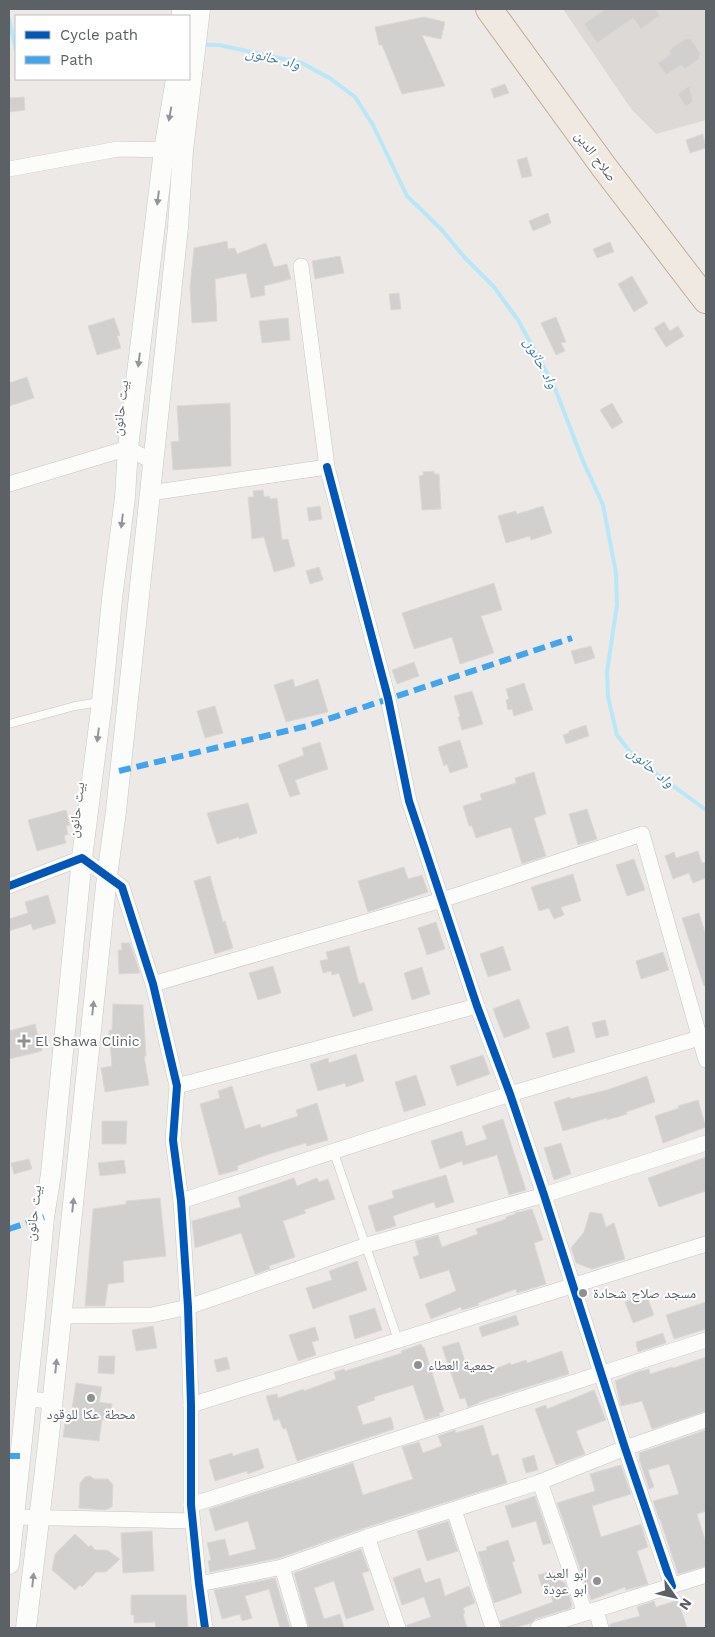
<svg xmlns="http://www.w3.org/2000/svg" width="715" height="1637" font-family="'Work Sans','Noto Naskh Arabic',sans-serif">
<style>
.industrial{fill:#dcd9d7}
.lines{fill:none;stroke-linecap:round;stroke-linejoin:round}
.stream{stroke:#bae7f7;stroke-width:4}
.building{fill:#d2d0cf;stroke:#dcd8d6}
.lane-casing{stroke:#c8c7c7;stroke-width:9}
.street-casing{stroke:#c8c7c7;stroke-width:16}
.secondary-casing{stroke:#c8c8c8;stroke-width:21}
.highway-casing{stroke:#c4ac94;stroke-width:28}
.lane{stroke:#fcfcfb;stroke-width:8}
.street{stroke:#fcfcfb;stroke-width:15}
.secondary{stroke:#fcfcfb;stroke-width:20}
.highway{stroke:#efe9e1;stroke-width:26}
.quiet{stroke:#40a5ee;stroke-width:6;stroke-dasharray:12 6;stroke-linecap:butt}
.cycleway-casing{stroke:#fff;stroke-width:11}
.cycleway{stroke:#0057b8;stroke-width:8}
.oneway{fill:#94979a}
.poi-dot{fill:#8e9192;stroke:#fff;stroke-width:2}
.labels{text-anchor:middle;stroke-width:4;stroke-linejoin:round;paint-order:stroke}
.street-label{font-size:14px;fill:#5c6165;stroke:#fff}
.poi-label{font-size:14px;fill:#5c6165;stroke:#fff;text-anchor:start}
.water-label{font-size:15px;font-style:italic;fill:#3c7d9f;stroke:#fff}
</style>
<rect width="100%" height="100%" fill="#ece9e6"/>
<polygon class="industrial" points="563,9 706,9 706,120 656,134 632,110"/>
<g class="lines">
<g class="stream">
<polyline points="9,19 16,50"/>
<polyline points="201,45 219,45 302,63 331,79 355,97 373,125 407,196 442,230 465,258 494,287 518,320 554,386 583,461 603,505 616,573 617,605 607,672 608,697 617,735 635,758 706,810"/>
</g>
</g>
<g class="building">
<polygon points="605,9 655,9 660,15 641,29 633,18 597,43 584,24"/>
<polygon points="424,17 445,22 441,39 422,35 445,86 402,94 382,45 379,45 375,27"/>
<polygon points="685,39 691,39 700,53 699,59 685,69 681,65 666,75 658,63 671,54 669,50"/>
<polygon points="505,84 509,93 494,98 491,89"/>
<polygon points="689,86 693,101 686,107 678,94"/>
<polygon points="24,97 25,110 9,112 9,98"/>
<polygon points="703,134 706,148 690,153 686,140"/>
<polygon points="527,157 532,176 522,178 517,160"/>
<polygon points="548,213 551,223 533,231 529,221"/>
<polygon points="227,241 228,249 235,248 237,254 266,243 274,267 287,264 291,279 264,286 265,295 251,298 246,273 215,279 217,321 192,323 190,287 194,248"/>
<polygon points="610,242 614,252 597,258 593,249"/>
<polygon points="340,256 344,273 315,279 312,261"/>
<polygon points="632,276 648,303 634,312 618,284"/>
<polygon points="399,293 401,309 391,310 389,294"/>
<polygon points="556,317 566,342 561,343 565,351 556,355 541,323"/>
<polygon points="114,318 120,335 117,336 121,348 97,355 88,326"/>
<polygon points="288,318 290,340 262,343 259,321"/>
<polygon points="664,322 670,331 678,326 684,336 666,347 654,328"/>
<polygon points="27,377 34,398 9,406 9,383"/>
<polygon points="230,403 231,466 173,470 171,442 179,441 177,406"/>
<polygon points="612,403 623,422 612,429 600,410"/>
<polygon points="434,471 434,474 439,474 441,509 422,510 419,476 423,475 423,472"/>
<polygon points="263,490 264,497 269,496 270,499 277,498 282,540 288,539 295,566 274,572 264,537 252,539 248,497 254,497 253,491"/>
<polygon points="320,506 322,519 309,521 307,508"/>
<polygon points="543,506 552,533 531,540 530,536 506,543 498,516 516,511 517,514"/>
<polygon points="319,567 323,580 310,584 306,571"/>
<polygon points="494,583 502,610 481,616 494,653 460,664 452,637 414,649 402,613"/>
<polygon points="591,646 595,658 575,664 571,651"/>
<polygon points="414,662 419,676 397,684 392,670"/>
<polygon points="293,679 295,687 318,679 328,712 286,722 274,685"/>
<polygon points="524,683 533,710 514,716 512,709 508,710 506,700 509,699 506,689"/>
<polygon points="472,691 483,724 462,730 458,717 460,716 454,696"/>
<polygon points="215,706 223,733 205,738 197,711"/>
<polygon points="586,725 589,736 566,744 563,735 569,733 569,731"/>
<polygon points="460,740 468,767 450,773 447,764 444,766 438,747"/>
<polygon points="320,742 328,769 295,780 300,794 290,797 278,765 304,755 302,748"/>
<polygon points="534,772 546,814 534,818 546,856 522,864 511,827 476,838 472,826 469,826 463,806 482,800 480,794 516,783 515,778"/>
<polygon points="248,803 257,833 239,839 239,837 217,844 207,813"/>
<polygon points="587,809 597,839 578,845 569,814"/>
<polygon points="66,810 70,825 66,826 68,834 64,836 66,843 37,851 28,820"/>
<polygon points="698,851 702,863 706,862 706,878 693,883 689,873 673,879 665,856 674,852 676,858"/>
<polygon points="634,859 645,890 627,896 616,865"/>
<polygon points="404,867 408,879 422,875 428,892 368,912 358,881"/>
<polygon points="573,874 581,901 561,907 564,915 554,919 549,908 539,911 531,887"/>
<polygon points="210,876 223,922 225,921 233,948 215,954 194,881"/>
<polygon points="48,895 56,923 33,930 31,924 9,931 9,919 28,913 25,902"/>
<polygon points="699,913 706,936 706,986 704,986 682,918"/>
<polygon points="436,922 445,949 427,955 418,928"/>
<polygon points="121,943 130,943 140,973 119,974 118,950 122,950"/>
<polygon points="349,946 359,984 364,982 373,1010 353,1017 339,973 332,975 331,971 323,973 320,961 328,959 326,952"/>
<polygon points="503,946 511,970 488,977 480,954"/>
<polygon points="663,952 669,970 641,979 636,961"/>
<polygon points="273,966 281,993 258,1000 249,973"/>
<polygon points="422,967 430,994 412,1000 404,973"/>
<polygon points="519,999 530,1028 504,1038 493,1009"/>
<polygon points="113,1004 143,1005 146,1056 144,1056 149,1085 105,1092 101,1068 112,1066 109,1030 112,1030"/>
<polygon points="605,1020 609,1035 596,1038 592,1023"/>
<polygon points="35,1024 42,1051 9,1059 9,1031"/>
<polygon points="568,1026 575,1052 553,1058 546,1033"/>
<polygon points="356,1054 364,1081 346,1087 345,1083 318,1091 310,1064 328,1058 329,1063"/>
<polygon points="483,1055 490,1074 457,1086 450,1066"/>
<polygon points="416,1075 426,1105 404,1112 395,1082"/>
<polygon points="647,1076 655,1102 626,1112 627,1114 607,1120 607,1118 563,1131 554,1102 570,1097 570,1099 607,1090"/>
<polygon points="232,1086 245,1129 260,1124 261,1128 298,1116 296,1110 317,1103 328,1140 307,1146 306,1143 269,1154 237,1166 238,1170 219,1175 200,1104 220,1098 218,1091"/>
<polygon points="698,1100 706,1127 663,1143 655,1116 679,1108 678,1106"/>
<polygon points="503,1119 526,1190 509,1195 497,1155 463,1165 462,1161 440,1169 431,1141 462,1131 466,1146 487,1139 482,1126"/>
<polygon points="102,1121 127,1121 126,1144 102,1144"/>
<polygon points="561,1143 571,1174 554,1180 544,1148"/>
<polygon points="706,1157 706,1191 659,1207 648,1178"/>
<polygon points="29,1159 32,1169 14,1174 11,1163"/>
<polygon points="124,1160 126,1173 100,1176 98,1163"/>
<polygon points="446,1175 454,1202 436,1208 434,1202 393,1216 396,1226 376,1232 368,1206 394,1198 392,1191"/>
<polygon points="294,1178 297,1186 317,1178 319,1182 328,1179 335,1199 304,1210 306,1213 283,1221 295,1257 269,1266 270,1269 255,1274 241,1233 195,1248 192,1221 241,1207 238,1197"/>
<polygon points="160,1198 166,1256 123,1261 124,1282 108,1284 105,1306 85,1306 93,1209 126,1204 126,1201"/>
<polygon points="532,1209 543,1240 534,1243 546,1284 517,1293 516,1289 478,1303 479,1305 462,1310 461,1307 431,1319 425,1304 456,1291 449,1270 420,1279 413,1257 419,1255 415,1241 438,1235 442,1247 478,1234 476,1229 506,1219 506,1217 515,1214 515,1213"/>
<polygon points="590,1212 602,1214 606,1227 614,1223 625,1259 592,1269 576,1263 571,1248 584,1232"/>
<polygon points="357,1261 367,1290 313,1309 306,1288 332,1280 329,1271"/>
<polygon points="646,1294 654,1315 633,1323 625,1302"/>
<polygon points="706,1302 706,1329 674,1339 666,1315"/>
<polygon points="375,1308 382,1330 355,1339 349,1316"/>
<polygon points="516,1315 519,1325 482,1337 479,1327"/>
<polygon points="153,1326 157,1348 136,1351 132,1330"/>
<polygon points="315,1327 319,1340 312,1342 316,1355 298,1361 289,1335"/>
<polygon points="663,1333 666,1343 638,1352 636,1342"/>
<polygon points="459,1342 468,1372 493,1364 494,1369 510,1363 511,1365 526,1360 527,1363 562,1351 569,1374 479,1402 479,1403 468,1407 465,1398 460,1399 442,1347"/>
<polygon points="421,1344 423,1348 424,1347 444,1411 439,1413 440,1416 425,1420 413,1385 374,1397 375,1400 357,1406 363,1425 391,1417 394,1429 297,1461 286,1428 283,1429 279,1419 274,1421 266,1396 277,1394 278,1398 304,1389 304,1391 336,1379 334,1372 344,1369 345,1371 402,1353 401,1351"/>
<polygon points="99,1356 115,1356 114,1374 98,1373"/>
<polygon points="227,1357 230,1369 217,1372 214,1360"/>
<polygon points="706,1357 706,1411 652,1429 642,1401 621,1406 615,1381 637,1372 649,1369 650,1374 672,1367 673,1368"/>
<polygon points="76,1383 102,1387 99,1402 112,1404 110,1420 102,1419 99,1441 63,1437 66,1415 71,1415"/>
<polygon points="594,1390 606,1420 576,1431 585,1454 556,1465 535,1409 546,1405 547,1409"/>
<polygon points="483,1425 492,1456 498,1454 507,1483 364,1528 279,1558 210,1572 208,1561 211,1560 207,1543 225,1539 229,1556 256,1549 248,1521 215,1531 209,1509 353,1463 363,1495 413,1479 402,1447 419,1442 423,1453 442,1446 438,1436 455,1430 456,1433"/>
<polygon points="706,1430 706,1511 697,1514 706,1543 706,1566 678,1574 660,1519 659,1519 653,1501 679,1494 669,1464 648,1470 654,1487 649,1489 639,1459 640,1459 639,1453"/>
<polygon points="258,1448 264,1468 248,1474 247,1471 215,1481 209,1460 232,1453 233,1456"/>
<polygon points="534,1455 538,1470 526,1473 522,1459"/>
<polygon points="621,1465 631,1494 592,1506 601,1537 641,1524 648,1547 637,1551 648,1584 626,1590 625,1587 591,1600 557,1503 595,1491 590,1474"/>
<polygon points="90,1476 94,1479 108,1479 113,1485 112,1507 105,1510 79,1508 80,1483 85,1477"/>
<polygon points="535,1496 551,1543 543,1545 536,1521 512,1528 505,1506"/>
<polygon points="448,1521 458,1551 427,1561 417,1531"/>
<polygon points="152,1531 154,1571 123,1573 121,1533"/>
<polygon points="75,1534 89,1547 91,1545 95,1550 107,1550 120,1559 106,1572 96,1572 82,1587 80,1585 75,1590 52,1570 55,1554"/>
<polygon points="508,1540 515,1561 512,1562 522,1593 494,1603 478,1552 487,1550 486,1547"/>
<polygon points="361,1549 369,1571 362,1573 374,1610 346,1619 334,1581 314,1588 324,1619 340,1614 344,1628 309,1628 294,1573"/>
<polygon points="420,1568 425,1583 440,1578 445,1596 469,1586 475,1603 463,1608 465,1613 463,1614 467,1628 407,1628 407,1625 431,1617 424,1597 402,1605 393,1578"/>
<polygon points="552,1571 555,1582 560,1580 565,1583 572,1605 571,1608 535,1619 531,1623 514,1628 502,1628 500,1621 553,1602 547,1585 542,1587 538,1575"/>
<polygon points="275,1578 290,1628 280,1628 269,1589 245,1596 252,1618 242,1621 240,1614 222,1619 214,1590"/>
<polygon points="131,1595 186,1595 188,1628 156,1628 155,1622 134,1623 134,1615 131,1615"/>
<polygon points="678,1600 687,1628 610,1628 610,1624 640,1616 637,1607 654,1601 656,1607"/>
</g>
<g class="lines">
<defs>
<g id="lane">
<polyline points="9,724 75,706 100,702"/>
<polyline points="333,1150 398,1340"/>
</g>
<g id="street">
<polyline points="9,169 118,149 174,150"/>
<polyline points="327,467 388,698 409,801 477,1006 510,1094 544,1195 625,1448 672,1586"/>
<polyline points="9,484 128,448 153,462"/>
<polyline points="150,493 327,467 301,266"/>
<polyline points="9,886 82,858 122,887 153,984 177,1086 173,1140 181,1201 188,1307 191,1405 191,1505 199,1584 205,1628"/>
<polyline points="153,984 442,900 642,834 706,1060"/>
<polyline points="177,1086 477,1006"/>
<polyline points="181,1201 510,1094 706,1036"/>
<polyline points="61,1316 152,1315 188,1307 367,1245 544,1195 706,1143"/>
<polyline points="26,1399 52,1401"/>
<polyline points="191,1405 706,1244"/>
<polyline points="540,1482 585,1613"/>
<polyline points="191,1505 706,1340"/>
<polyline points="454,1510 493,1628"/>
<polyline points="14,1517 193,1521"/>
<polyline points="367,1537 398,1628"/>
<polyline points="282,1567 300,1628"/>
<polyline points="199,1584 282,1567 367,1537 540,1482 625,1448 706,1420"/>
<polyline points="596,1610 601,1628"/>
<polyline points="538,1628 706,1575"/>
</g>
<g id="secondary">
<polyline points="182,16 182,9"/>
<polyline points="9,1564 35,1316 44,1217 51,1174 82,858 102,702 112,599 125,497 128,448 164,150 176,79"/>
<polyline points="26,1628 48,1445 107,876 116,811 150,493 178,227 183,150 200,9"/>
</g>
<polyline id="highway" points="489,9 604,167 706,300"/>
</defs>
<use href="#lane" class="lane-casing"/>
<use href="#street" class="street-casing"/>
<use href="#secondary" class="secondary-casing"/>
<use href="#highway" class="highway-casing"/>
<use href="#lane" class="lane"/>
<use href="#street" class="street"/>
<use href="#secondary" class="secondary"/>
<use href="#highway" class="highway"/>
<g class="quiet">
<polyline points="119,771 307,726 572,638"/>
<polyline points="9,1229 44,1217"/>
<polyline points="9,1456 20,1456"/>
</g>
<defs>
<g id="cycleway">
<polyline points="327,467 388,698 409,801 477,1006 510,1094 544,1195 625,1448 672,1586"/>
<polyline points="9,886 82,858 122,887 153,984 177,1086 173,1140 181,1201 188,1307 191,1405 191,1505 199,1584 205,1628"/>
</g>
</defs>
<use href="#cycleway" class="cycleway-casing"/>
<use href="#cycleway" class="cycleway"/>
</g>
<defs><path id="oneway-solid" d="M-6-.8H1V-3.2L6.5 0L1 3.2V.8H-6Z" transform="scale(1.25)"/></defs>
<g class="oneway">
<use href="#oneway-solid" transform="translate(170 114) rotate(100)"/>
<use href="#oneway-solid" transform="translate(158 198) rotate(97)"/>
<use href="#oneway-solid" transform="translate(139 360) rotate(97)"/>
<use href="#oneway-solid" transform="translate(122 521) rotate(97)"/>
<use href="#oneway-solid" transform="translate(98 735) rotate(97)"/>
<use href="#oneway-solid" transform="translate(93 1008) rotate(-84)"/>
<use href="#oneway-solid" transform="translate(73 1205) rotate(-84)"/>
<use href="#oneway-solid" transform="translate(56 1366) rotate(-84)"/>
<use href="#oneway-solid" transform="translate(33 1580) rotate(-84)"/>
</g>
<g class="poi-dot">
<path d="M21.5 1033.5h5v5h5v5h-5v5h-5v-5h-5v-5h5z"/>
<circle cx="583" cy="1293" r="5"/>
<circle cx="418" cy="1365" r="5"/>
<circle cx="91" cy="1398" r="5"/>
<circle cx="597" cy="1581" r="5"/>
</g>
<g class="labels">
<g class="street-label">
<text transform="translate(596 156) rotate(53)" y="5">صلاح الدين</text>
<text transform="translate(120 408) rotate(-83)" y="5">بيت حانون</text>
<text transform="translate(76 810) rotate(-83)" y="5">بيت حانون</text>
<text transform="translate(33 1213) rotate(-83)" y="5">بيت حانون</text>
</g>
<g class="poi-label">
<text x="35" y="1046">El Shawa Clinic</text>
<text x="593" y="1298">مسجد صلاح شحادة</text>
<text x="428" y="1370">جمعية العطاء</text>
<text x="91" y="1419" text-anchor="middle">محطة عكا للوقود</text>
<text x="587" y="1578" text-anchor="end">ابو العبد<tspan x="587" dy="16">ابو عودة</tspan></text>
</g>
<g class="water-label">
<text transform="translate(273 58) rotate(14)" y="5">واد حانون</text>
<text transform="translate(541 363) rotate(62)" y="5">واد حانون</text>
<text transform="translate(651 767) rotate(40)" y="5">واد حانون</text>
</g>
</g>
<rect width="715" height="1637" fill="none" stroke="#5c6165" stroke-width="20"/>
<rect x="15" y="15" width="175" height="65" fill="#ffffff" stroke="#bec0c1"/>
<rect x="25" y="31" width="25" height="8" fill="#0057b8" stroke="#bec0c1"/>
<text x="60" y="40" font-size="15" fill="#5c6165">Cycle path</text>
<rect x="25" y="56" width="25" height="8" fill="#40a5ee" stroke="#bec0c1"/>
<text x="60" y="65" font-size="15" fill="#5c6165">Path</text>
<g transform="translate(675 1597) rotate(124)" stroke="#ffffff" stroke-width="4" paint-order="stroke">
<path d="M0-4L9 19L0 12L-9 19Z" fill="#5c6165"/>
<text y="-8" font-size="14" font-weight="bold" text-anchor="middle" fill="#5c6165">N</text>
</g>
</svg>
